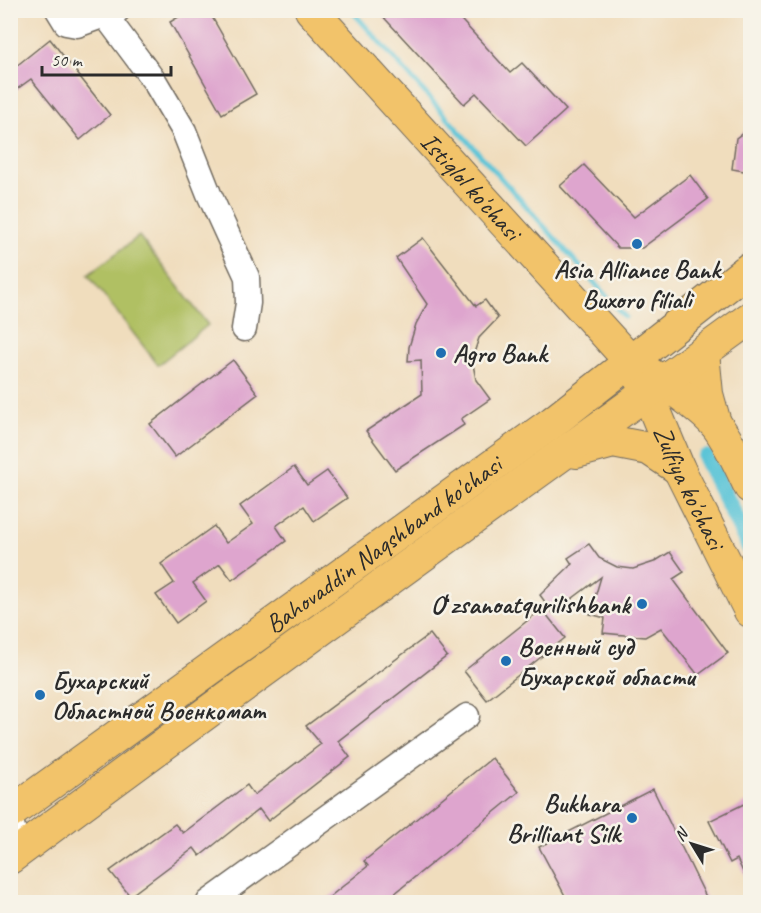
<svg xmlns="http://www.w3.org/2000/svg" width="761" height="913" font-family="Caveat,sans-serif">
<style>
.green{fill:#b0c063;stroke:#6e7647;stroke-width:1.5}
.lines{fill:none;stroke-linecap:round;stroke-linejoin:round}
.stream{stroke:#5bc4d7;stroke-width:5}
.canal{stroke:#5bc4d7;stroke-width:18}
.building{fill:#dea5ce}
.minor-casing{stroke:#70695e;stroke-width:27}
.major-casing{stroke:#70695e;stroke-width:34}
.minor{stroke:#fff;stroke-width:24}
.major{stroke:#f2c36a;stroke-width:32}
.poi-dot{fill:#1f6fb2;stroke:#f7f3e8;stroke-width:2}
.labels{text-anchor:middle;stroke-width:5;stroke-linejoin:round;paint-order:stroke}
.street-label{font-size:26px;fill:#2b2b2b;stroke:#f7f3e8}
.poi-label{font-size:26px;font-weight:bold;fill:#2b2b2b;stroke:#f7f3e8;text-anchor:start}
</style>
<rect width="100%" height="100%" fill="#f7f3e8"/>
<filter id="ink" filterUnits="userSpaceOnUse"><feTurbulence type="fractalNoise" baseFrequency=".0167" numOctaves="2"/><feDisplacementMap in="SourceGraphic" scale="12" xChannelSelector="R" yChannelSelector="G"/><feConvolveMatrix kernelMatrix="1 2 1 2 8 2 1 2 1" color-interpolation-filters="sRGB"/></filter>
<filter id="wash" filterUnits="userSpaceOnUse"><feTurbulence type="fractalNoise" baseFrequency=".008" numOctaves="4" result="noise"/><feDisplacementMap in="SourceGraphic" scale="24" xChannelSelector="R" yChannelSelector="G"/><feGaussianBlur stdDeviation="1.35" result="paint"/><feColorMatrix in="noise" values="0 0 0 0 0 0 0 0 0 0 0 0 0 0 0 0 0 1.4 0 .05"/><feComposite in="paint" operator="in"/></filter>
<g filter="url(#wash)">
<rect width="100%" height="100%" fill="#f0ddbd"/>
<polygon class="green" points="139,236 208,325 158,365 88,275"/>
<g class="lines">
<polyline class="stream" points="351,10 625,317"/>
<polyline class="canal" points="706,458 750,547"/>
</g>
<g id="blocks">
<g class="building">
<polygon points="190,10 208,10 256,94 222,114 170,22"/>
<polygon points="377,10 452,10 510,73 522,63 566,110 526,146 476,93 464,104"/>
<polygon points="50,39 110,115 80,140 31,79 10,94 10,71"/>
<polygon points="750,128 750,172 732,169 736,138"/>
<polygon points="584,165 634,217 690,175 708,199 642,248 618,248 560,186"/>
<polygon points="423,238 476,306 485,300 498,318 479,338 472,359 476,380 490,399 461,419 464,425 395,470 366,431 422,394 421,360 408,361 409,347 416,324 427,304 396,258"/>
<polygon points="233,360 258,394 175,457 150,424"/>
<polygon points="294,467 307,485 327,471 347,498 314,521 304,506 276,526 286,541 232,580 220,564 193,583 206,601 176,623 156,595 174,583 161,564 214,526 226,543 253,524 240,506"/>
<polygon points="589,544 599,558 617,567 633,569 654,562 670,552 684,572 673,579 728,653 698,675 661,628 645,637 603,633 605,618 590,614 601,577 553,613 540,595 572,564 568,558"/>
<polygon points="542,609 565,638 487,700 464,671"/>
<polygon points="430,634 447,656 338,741 350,757 268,821 259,809 200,856 194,848 130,896 110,871 175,824 183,833 247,785 254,795 321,744 306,726"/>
<polygon points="492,758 519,792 383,903 322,903 368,866 364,861"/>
<polygon points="653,789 709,903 569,903 539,847"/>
<polygon points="750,801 750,887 737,859 730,863 709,821"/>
</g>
</g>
</g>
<g filter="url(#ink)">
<use href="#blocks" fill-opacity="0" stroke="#70695e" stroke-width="1.5"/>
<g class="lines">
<defs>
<g id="minor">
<polyline points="58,10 66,23 77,25 118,10"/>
<polyline points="105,15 155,82 184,131 209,194 247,277 248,303 244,329"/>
<polyline points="10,817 19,851"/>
<polyline points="209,902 467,716"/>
</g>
<g id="major">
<path id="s1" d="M311,10L631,362L648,394L679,469L750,611"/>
<polyline points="703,353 707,394 715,423"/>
<path d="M647,372C666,383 704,410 717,426C731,445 740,466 750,487"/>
<polyline points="576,452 613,442 649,449 679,469"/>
<path id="s2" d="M10,813L553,422L750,268"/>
<path d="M10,858C255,675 504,497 750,318"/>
</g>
</defs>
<use href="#minor" class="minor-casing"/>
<use href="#major" class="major-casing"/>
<use href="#minor" class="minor"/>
<use href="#major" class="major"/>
</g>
</g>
<g class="poi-dot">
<circle cx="637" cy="244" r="6"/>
<circle cx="441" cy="353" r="6"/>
<circle cx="642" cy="604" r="6"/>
<circle cx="506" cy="661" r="6"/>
<circle cx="40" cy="695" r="6"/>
<circle cx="632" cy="818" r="6"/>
</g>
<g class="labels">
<g class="street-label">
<text dy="9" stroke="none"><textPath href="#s1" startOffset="238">Istiqlol ko'chasi</textPath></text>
<text dy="9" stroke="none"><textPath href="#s1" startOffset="614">Zulfiya ko'chasi</textPath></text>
<text dy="9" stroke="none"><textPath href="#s2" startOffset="460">Bahovaddin Naqshband ko'chasi</textPath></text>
</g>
<g class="poi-label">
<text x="637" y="278" text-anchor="middle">Asia Alliance Bank<tspan x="637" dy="30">Buxoro filiali</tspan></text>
<text x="453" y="362">Agro Bank</text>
<text x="630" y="613" text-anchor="end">Oʻzsanoatqurilishbank</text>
<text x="518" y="655">Военный суд<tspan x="518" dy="30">Бухарской области</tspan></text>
<text x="52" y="689">Бухарский<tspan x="52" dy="30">Областной Военкомат</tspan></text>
<text x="620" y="812" text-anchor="end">Bukhara<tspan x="620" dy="30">Brilliant Silk</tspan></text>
</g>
</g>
<rect width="761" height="913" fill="none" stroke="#f7f3e8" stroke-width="36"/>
<g transform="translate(692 844) rotate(308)" stroke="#f7f3e8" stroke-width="4.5" paint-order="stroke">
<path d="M0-4.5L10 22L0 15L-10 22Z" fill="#2b2b2b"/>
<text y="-9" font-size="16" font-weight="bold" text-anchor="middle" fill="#2b2b2b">N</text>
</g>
<path d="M42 66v9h129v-9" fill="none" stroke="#2b2b2b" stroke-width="3"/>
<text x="51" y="66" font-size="18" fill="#2b2b2b" stroke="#f7f3e8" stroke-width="4.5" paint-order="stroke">50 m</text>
</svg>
